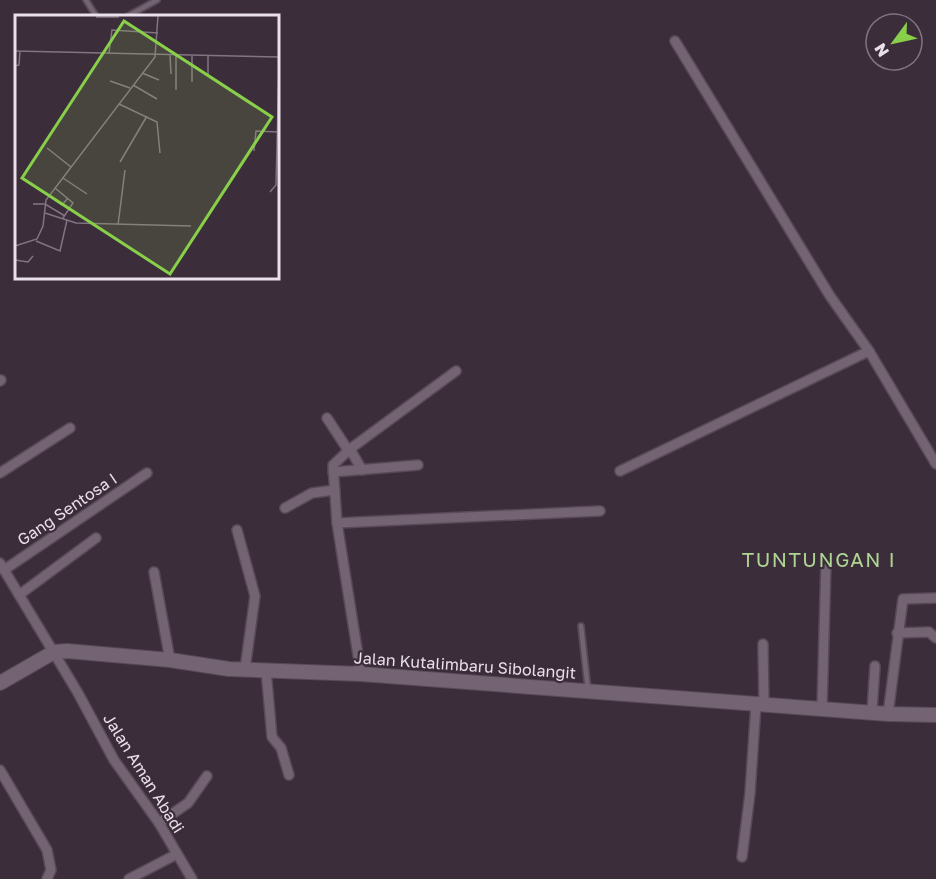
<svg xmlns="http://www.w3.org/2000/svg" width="936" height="879" font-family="'Golos Text',sans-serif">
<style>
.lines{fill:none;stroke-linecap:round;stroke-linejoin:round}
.lane-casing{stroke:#574a56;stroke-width:8}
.street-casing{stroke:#574a56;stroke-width:12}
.secondary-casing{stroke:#574a56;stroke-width:16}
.lane{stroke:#746473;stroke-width:4.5}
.street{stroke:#746473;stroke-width:9}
.secondary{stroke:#746473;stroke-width:14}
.labels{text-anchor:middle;stroke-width:4.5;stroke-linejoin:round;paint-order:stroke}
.street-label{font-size:16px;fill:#eae0e9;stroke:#3c2d3b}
.quarter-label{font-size:20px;letter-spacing:1.5px;fill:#aed692;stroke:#3c2d3b}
.inset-road{fill:none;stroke:#827581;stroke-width:1.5}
.view{fill:#88cf4a;fill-opacity:0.15;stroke:#88cf4a;stroke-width:3}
.inset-edge{fill:none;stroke:#eae0e9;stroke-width:3}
</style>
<rect width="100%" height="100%" fill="#3c2d3b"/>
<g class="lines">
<defs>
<g id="lane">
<polyline points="86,0 96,16"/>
<polyline points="128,16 157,0"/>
<polyline points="581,626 588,690"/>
</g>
<g id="street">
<polyline points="675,41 830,296 869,351 936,464"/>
<polyline points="0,381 1,380"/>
<polyline points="327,418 348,450"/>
<polyline points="350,449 362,470"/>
<polyline points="620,471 869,351"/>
<polyline points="333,472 418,465"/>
<polyline points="0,473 70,428"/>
<polyline points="285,508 312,493 335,490"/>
<polyline points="337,523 600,511"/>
<polyline points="237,530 255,596 245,669"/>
<polyline points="0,563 78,693 114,760 159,823 192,879"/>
<polyline points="4,570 147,473"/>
<polyline points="154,572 170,660"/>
<polyline points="19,595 96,538"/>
<polyline points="897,633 929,632 936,638"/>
<polyline points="763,644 764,704"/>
<polyline points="266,670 272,737 281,748 289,775"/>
<polyline points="361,674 337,523 333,465 350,449 456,371"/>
<polyline points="822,708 826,562"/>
<polyline points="872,711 875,666"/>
<polyline points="888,714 903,599 936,598"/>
<polyline points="0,770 47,850 51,870 47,879"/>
<polyline points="159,823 188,803 207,776"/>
<polyline points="742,857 750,793 756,704"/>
<polyline points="129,879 177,854"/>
</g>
<polyline id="secondary" points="0,683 54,652 67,651 170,660 229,669 361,674 888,714 936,715"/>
</defs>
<use href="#lane" class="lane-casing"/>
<use href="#street" class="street-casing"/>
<use href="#secondary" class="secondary-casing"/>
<use href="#lane" class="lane"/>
<use href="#street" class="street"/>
<use href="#secondary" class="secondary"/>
</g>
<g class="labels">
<g class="street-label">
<text transform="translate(67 509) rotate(-34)" y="6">Gang Sentosa I</text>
<text transform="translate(465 665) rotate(4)" y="6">Jalan Kutalimbaru Sibolangit</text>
<text transform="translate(144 773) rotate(58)" y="6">Jalan Aman Abadi</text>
</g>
<g class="quarter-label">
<text x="819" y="567">TUNTUNGAN I</text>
</g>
</g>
<g transform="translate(15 15)">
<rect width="264" height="264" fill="#3c2d3b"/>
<path class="inset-road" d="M81,2H104M0,36L264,42M94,38L97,15L143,18M155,40L156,59M161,40V75M0,51L4,50L5,36M127,58L144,65M193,61V41M95,66L115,73M177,67V41M118,70L142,84M104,89L142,107L145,138M32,133L56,152M239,136L241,116L263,117M105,147L132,101M48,163L72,179M40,173L58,188L48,203M255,177L261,170L264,53M34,181L47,190L53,183M18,189H30L50,201M30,198L61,208L176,211M103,210L110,155M21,226L45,236L52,205M0,231L22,224L28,211L31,185L140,42L143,1M0,245L13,247L18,241"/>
<path class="view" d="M109,6L257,102L155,259L7,163Z"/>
<rect width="264" height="264" class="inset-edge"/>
</g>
<g transform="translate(894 42) rotate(237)"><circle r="28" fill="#3c2d3b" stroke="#827581" stroke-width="1.5"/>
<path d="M0-4.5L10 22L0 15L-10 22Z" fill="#88cf4a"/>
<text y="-9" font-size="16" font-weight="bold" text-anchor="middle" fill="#eae0e9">N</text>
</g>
</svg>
